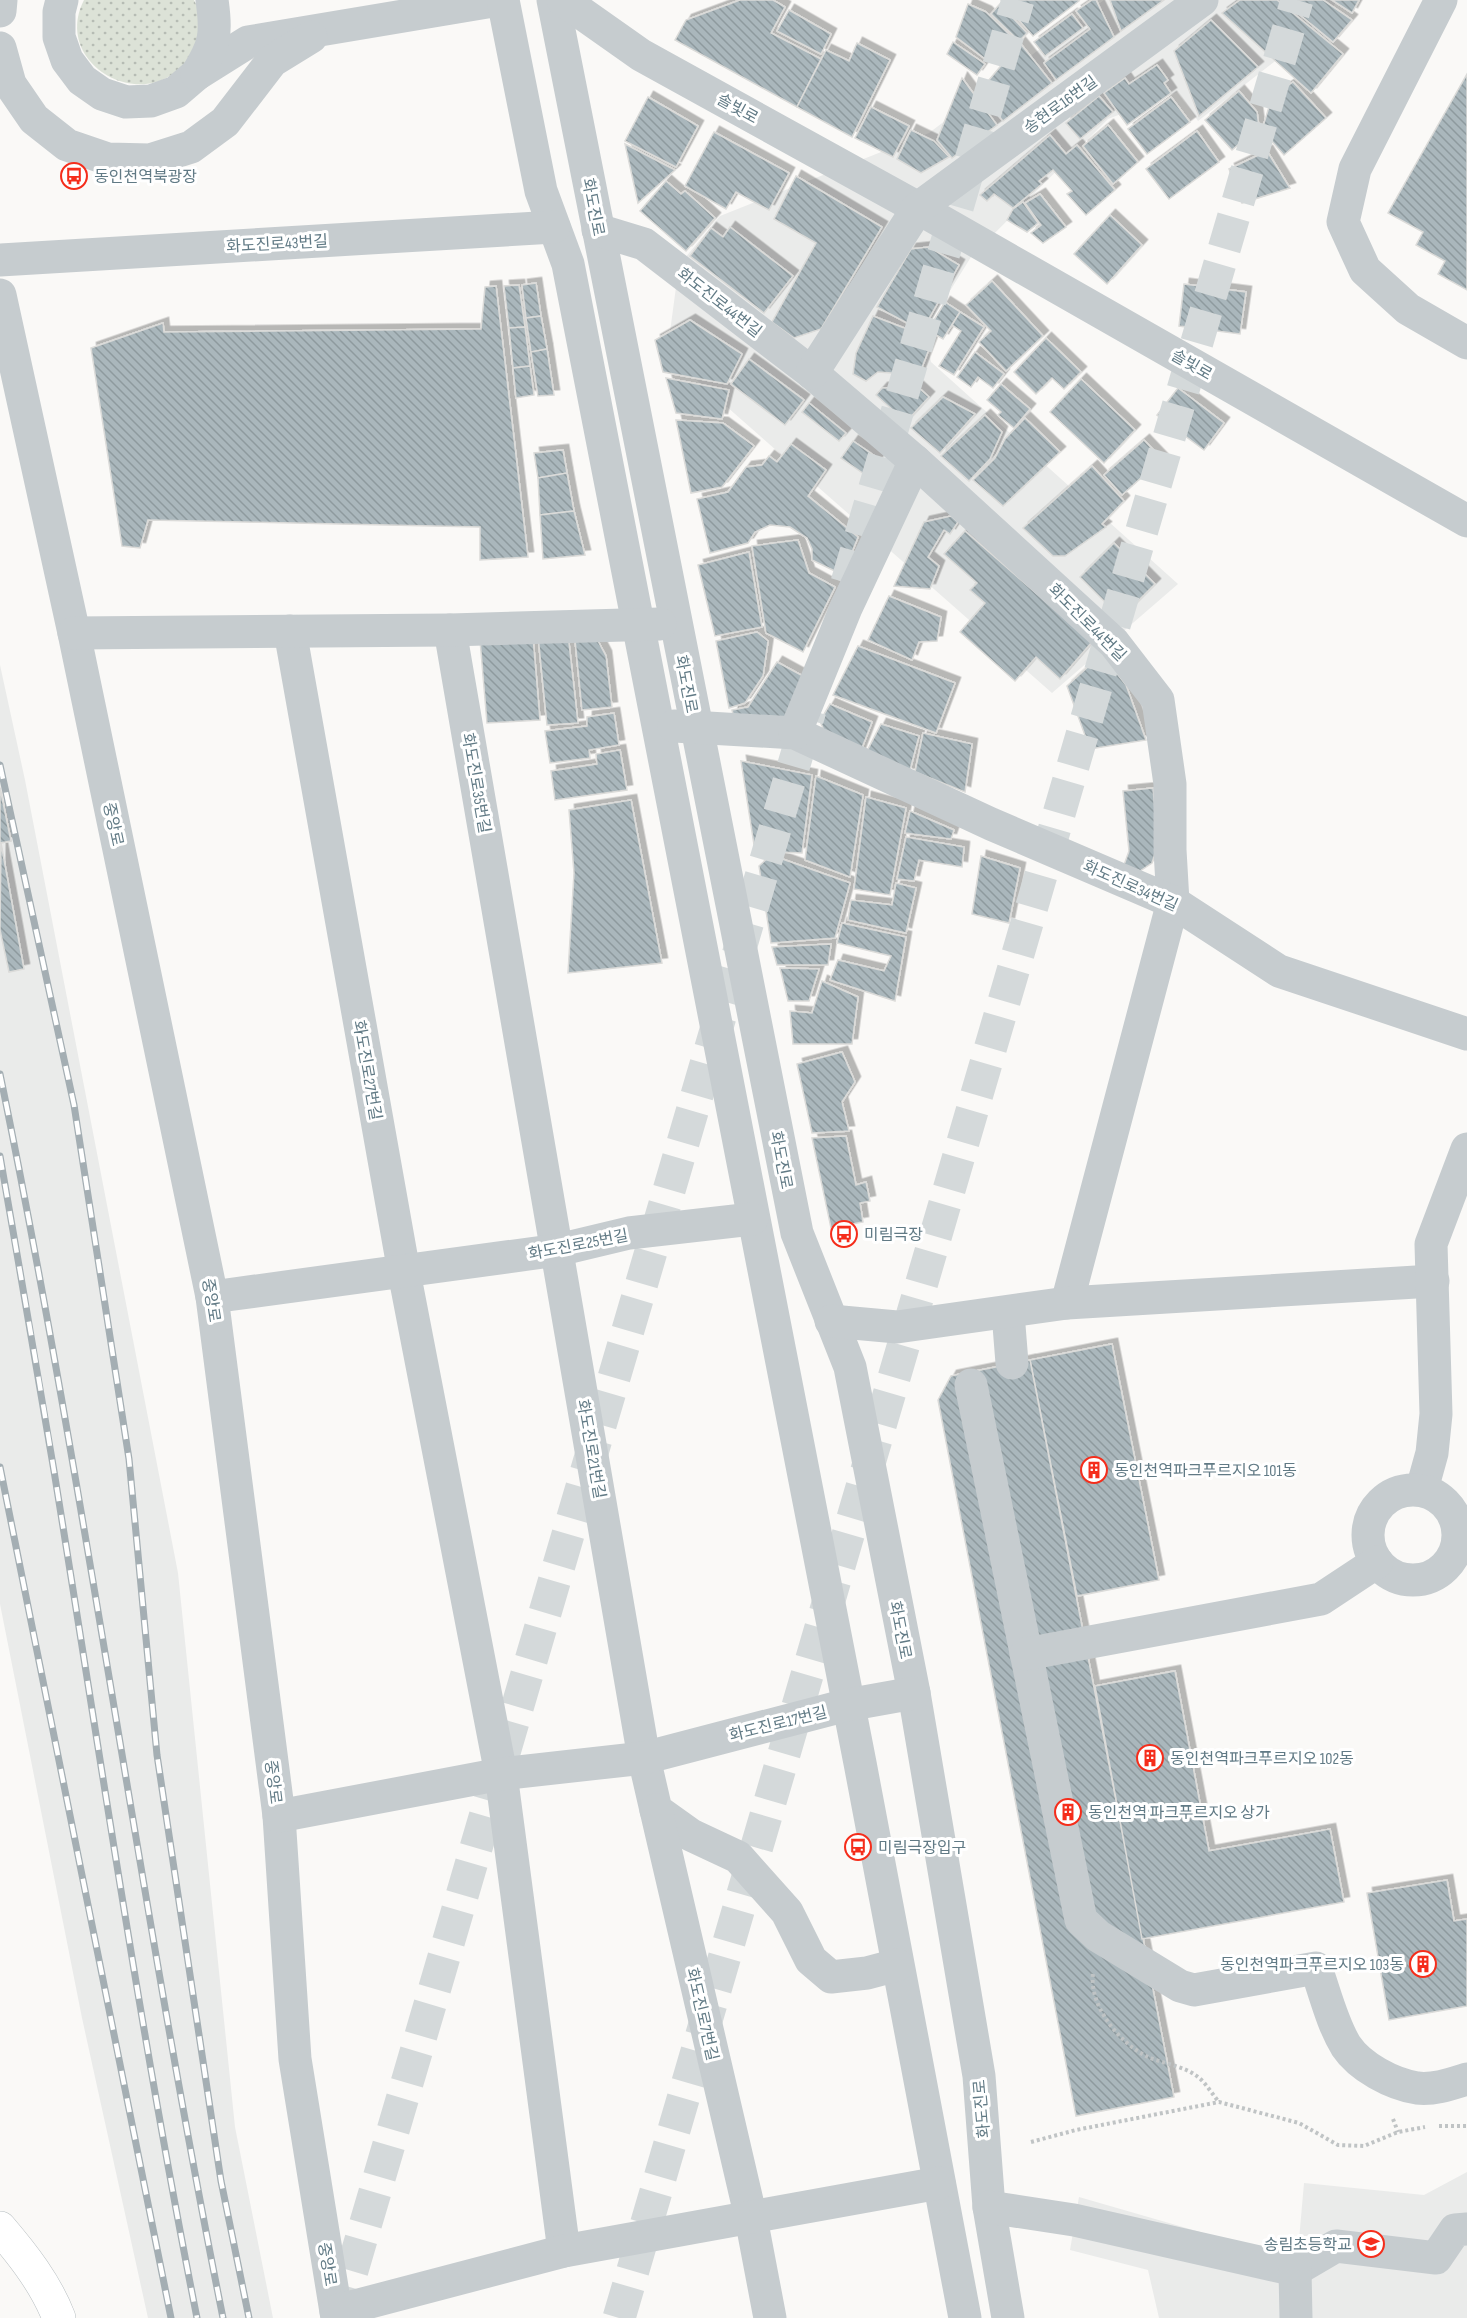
<svg xmlns="http://www.w3.org/2000/svg" width="1467" height="2318" font-family="'Sofia Sans Condensed','Noto Sans KR',sans-serif">
<style>
.built{fill:#eaebea}
.grass{fill:url(#grass-dots)}
.building{fill:url(#building-back-hatch);stroke:#dbdbd9;stroke-width:1.5;filter:url(#shadow)}
.lines{fill:none;stroke-linecap:round;stroke-linejoin:round}
.highway-tunnel{stroke:#d4d9da;stroke-width:33;stroke-dasharray:33 16;stroke-linecap:butt}
.major-casing{stroke:#b7bec1;stroke-width:34}
.path{stroke:#c0c4c5;stroke-width:4;stroke-dasharray:3 3;stroke-linecap:butt}
.minor{stroke:#c6cccf;stroke-width:33}
.major{stroke:#fff;stroke-width:33}
.rail-casing{stroke:#a4aeb3;stroke-width:7}
.rail{stroke:#fff;stroke-width:4.5;stroke-dasharray:14;stroke-linecap:butt}
.labels{text-anchor:middle;stroke-width:6;stroke-linejoin:round;paint-order:stroke}
.street-label{font-size:16px;fill:#617a85;stroke:#fff}
.poi-label{font-size:16px;fill:#617a85;stroke:#fff;text-anchor:start}
</style>
<defs>
<pattern id="grass-dots" width="8" height="8" patternUnits="userSpaceOnUse" patternTransform="scale(1.5)"><rect width="8" height="8" fill="#dce2d7"/><path d="M2 2h.1M6 6h.1" fill="none" stroke="#b6bcb4" stroke-width="1.8" stroke-linecap="round"/></pattern>
<pattern id="building-back-hatch" width="6" height="6" patternUnits="userSpaceOnUse" patternTransform="scale(1.5)"><rect width="6" height="6" fill="#aab7bc"/><path d="M-1 5l2 2M0 0l6 6M5-1l2 2" fill="none" stroke="#8e9a9e"/></pattern>
<filter id="shadow"><feDropShadow dx="5.5" dy="-5.5" stdDeviation="0" flood-color="#0004"/></filter>
</defs>
<rect width="100%" height="100%" fill="#faf9f7"/>
<g class="built">
<polygon points="1104,0 1339,0 1274,62 1198,121 1178,92 1108,119 971,257 925,331 931,362 1178,584 1052,693 667,354 679,265 720,216 929,133"/>
<polygon points="0,665 25,780 178,1573 235,2127 273,2318 148,2318 82,2018 0,1604"/>
<polygon points="1467,2172 1467,2318 1159,2318 1148,2270 1070,2250 1079,2197 1252,2247 1299,2240 1304,2183 1424,2195"/>
</g>
<path class="grass" d="M84,0H194C202,14 201,35 194,49C156,123 49,68 84,0Z"/>
<g class="building">
<polygon points="740,0 773,0 785,7 771,33 821,59 797,107 675,40 686,20"/>
<polygon points="1001,0 1079,0 1079,1 1033,36"/>
<polygon points="1092,0 1096,0 1114,37 1056,80 1044,63 1090,29 1076,11"/>
<polygon points="1110,0 1164,0 1121,31"/>
<polygon points="1240,0 1277,0 1343,54 1311,93 1222,13"/>
<polygon points="1282,0 1323,0 1352,20 1333,42"/>
<polygon points="1332,0 1359,0 1352,13"/>
<polygon points="968,4 986,12 1010,35 988,61 956,37"/>
<polygon points="1000,4 1027,33 1019,41 991,14"/>
<polygon points="789,10 831,34 821,54 777,31"/>
<polygon points="1072,14 1083,28 1045,56 1034,42"/>
<polygon points="1211,20 1258,67 1199,116 1174,51"/>
<polygon points="953,42 985,64 977,75 947,54"/>
<polygon points="857,43 890,60 852,137 797,107 826,50 849,61"/>
<polygon points="1020,43 1052,83 1003,121 979,92"/>
<polygon points="1157,65 1168,80 1164,83 1171,93 1127,125 1104,93 1125,78 1129,84"/>
<polygon points="1467,74 1467,290 1438,274 1445,261 1416,245 1423,232 1388,213"/>
<polygon points="962,78 997,125 952,158 937,140"/>
<polygon points="1293,82 1326,118 1284,155 1262,130 1272,97"/>
<polygon points="1239,91 1257,112 1259,127 1232,150 1205,120"/>
<polygon points="1099,96 1113,112 1080,139 1066,123"/>
<polygon points="648,97 698,126 676,167 625,141"/>
<polygon points="1171,97 1190,122 1147,154 1128,129"/>
<polygon points="871,107 909,126 893,157 855,138"/>
<polygon points="1108,125 1138,162 1113,184 1083,146"/>
<polygon points="911,130 934,141 949,157 921,173 897,159"/>
<polygon points="1197,131 1219,162 1169,199 1146,169"/>
<polygon points="714,132 789,173 769,210 736,192 726,209 685,186"/>
<polygon points="1050,135 1066,154 1077,145 1115,190 1086,215 1067,194 1072,191 1053,170 1039,181 1042,184 1013,208 994,194 987,201 980,195"/>
<polygon points="625,144 675,170 638,203"/>
<polygon points="1267,151 1290,188 1242,203 1229,169"/>
<polygon points="796,176 882,227 821,329 794,338 772,322 816,243 774,219"/>
<polygon points="666,181 681,194 685,191 715,218 686,251 640,211"/>
<polygon points="1040,194 1066,227 1043,243 1031,233 1041,225 1025,203"/>
<polygon points="1023,202 1038,223 1027,232 1007,220 1013,209"/>
<polygon points="1110,215 1142,245 1107,284 1074,254"/>
<polygon points="730,227 793,276 764,313 690,256 711,228 723,237"/>
<polygon points="929,247 959,265 922,331 877,307 911,249"/>
<polygon points="992,281 1043,336 1006,371 979,342 991,331 966,305"/>
<polygon points="536,283 541,316 526,318 522,285"/>
<polygon points="1184,284 1246,292 1240,334 1179,326"/>
<polygon points="519,285 525,327 509,328 504,286"/>
<polygon points="496,286 528,557 480,560 480,527 148,520 140,548 122,546 91,348 163,323 164,332 481,329 485,287"/>
<polygon points="945,302 960,312 943,339 928,330"/>
<polygon points="960,312 984,327 954,375 939,366 961,331 952,325"/>
<polygon points="541,316 547,349 531,352 526,318"/>
<polygon points="873,316 933,339 919,375 878,372 866,381 853,374 856,353"/>
<polygon points="690,320 742,354 727,384 663,372 655,340"/>
<polygon points="525,327 530,366 513,368 509,328"/>
<polygon points="1046,338 1081,372 1064,389 1052,378 1036,394 1014,372"/>
<polygon points="547,349 554,395 538,396 531,352"/>
<polygon points="975,352 1004,374 993,388 978,377 971,387 957,377"/>
<polygon points="749,359 804,400 785,425 731,384"/>
<polygon points="530,366 534,395 516,398 513,368"/>
<polygon points="666,378 729,390 722,419 676,413"/>
<polygon points="1081,379 1135,430 1104,463 1050,412"/>
<polygon points="1001,384 1030,409 1014,428 998,415 1001,412 987,400"/>
<polygon points="918,387 929,397 906,422 876,395 882,388"/>
<polygon points="1178,388 1224,423 1204,450 1157,415"/>
<polygon points="943,397 975,414 940,453 911,428"/>
<polygon points="809,403 846,433 839,441 802,412"/>
<polygon points="985,415 1002,432 990,459 969,481 941,456"/>
<polygon points="1025,418 1060,452 1003,506 973,480 995,458 1005,439"/>
<polygon points="676,420 723,423 754,446 722,487 691,493"/>
<polygon points="1144,440 1162,459 1122,495 1104,475"/>
<polygon points="853,441 879,459 867,476 841,458"/>
<polygon points="791,444 826,470 808,496 858,537 843,575 812,560 812,549 807,538 790,527 770,525 755,532 748,543 710,553 697,499 728,492 746,467 762,465 769,456 777,462"/>
<polygon points="563,450 567,473 538,478 534,453"/>
<polygon points="1092,466 1124,501 1102,524 1106,527 1065,556 1053,556 1023,528"/>
<polygon points="567,473 574,511 540,515 538,478"/>
<polygon points="574,511 585,555 543,559 540,515"/>
<polygon points="951,516 958,522 950,534 944,530 928,557 939,566 930,589 894,586 924,522"/>
<polygon points="965,531 1092,642 1060,679 1036,657 1015,681 960,632 985,603 970,590 977,583 944,554"/>
<polygon points="798,540 809,573 835,587 803,652 766,633 752,546"/>
<polygon points="1114,543 1155,584 1121,618 1080,577"/>
<polygon points="749,552 762,627 715,636 698,565"/>
<polygon points="889,596 941,617 937,641 919,642 912,660 868,640"/>
<polygon points="757,632 768,641 763,676 745,703 729,708 716,641"/>
<polygon points="568,634 578,723 547,725 538,636"/>
<polygon points="533,637 540,720 487,723 480,640"/>
<polygon points="597,639 606,656 612,707 582,710 575,640"/>
<polygon points="858,646 955,683 936,733 833,695"/>
<polygon points="1102,654 1126,685 1146,740 1090,749 1067,686"/>
<polygon points="777,662 803,676 785,717 734,718 732,710 748,707"/>
<polygon points="830,704 872,722 860,753 828,740 820,721"/>
<polygon points="614,713 619,745 589,750 590,758 550,763 545,731 587,726 587,717"/>
<polygon points="881,724 919,736 909,774 865,755"/>
<polygon points="923,733 972,744 965,792 915,772"/>
<polygon points="620,750 627,790 555,800 551,771 597,764 596,754"/>
<polygon points="741,761 812,775 802,853 755,851"/>
<polygon points="816,776 863,795 850,877 805,860"/>
<polygon points="0,788 11,841 0,843"/>
<polygon points="0,788 11,841 0,843"/>
<polygon points="1153,788 1158,844 1152,863 1140,871 1124,865 1129,851 1123,791"/>
<polygon points="866,797 906,808 890,895 854,889"/>
<polygon points="631,800 662,963 568,973 574,873 569,810"/>
<polygon points="910,811 954,830 951,839 905,833"/>
<polygon points="906,837 964,847 962,867 919,860 914,881 897,879"/>
<polygon points="1,843 24,969 9,972 0,930"/>
<polygon points="771,855 850,883 835,938 771,943 759,866"/>
<polygon points="981,856 1020,868 1009,923 972,914"/>
<polygon points="896,883 916,888 906,933 848,920 851,900 892,905"/>
<polygon points="842,923 906,937 895,1001 830,980 838,960 884,971 891,956 837,943"/>
<polygon points="831,944 828,965 777,965 772,947"/>
<polygon points="780,968 819,969 809,1001 788,1001"/>
<polygon points="822,981 858,997 852,1044 793,1044 790,1011 812,1013"/>
<polygon points="842,1052 855,1082 842,1102 849,1131 812,1133 797,1064"/>
<polygon points="846,1136 856,1185 866,1182 870,1201 860,1203 863,1222 831,1228 812,1138"/>
<polygon points="1112,1344 1159,1580 1077,1596 1030,1360"/>
<polygon points="1030,1360 1174,2097 1076,2116 938,1400 951,1376"/>
<polygon points="1175,1671 1209,1851 1330,1829 1344,1902 1142,1939 1095,1686"/>
<polygon points="1447,1880 1454,1921 1467,1919 1467,2006 1389,2020 1367,1893"/>
</g>
<g class="lines">
<g class="highway-tunnel">
<polyline points="847,583 1018,0"/>
<polyline points="338,2318 810,710"/>
<polyline points="619,2318 1297,0"/>
</g>
<defs>
<path id="major" d="M0,2228C23,2255 46,2284 59,2318"/>
</defs>
<use href="#major" class="major-casing"/>
<g class="path">
<path d="M1093,1974C1089,2006 1119,2042 1146,2056C1162,2064 1183,2065 1198,2077C1206,2083 1212,2094 1219,2102"/>
<polyline points="1393,2119 1398,2132"/>
<polyline points="1439,2126 1467,2126"/>
<polyline points="1031,2142 1076,2130 1219,2102 1299,2123 1338,2145 1364,2146 1398,2132 1425,2127"/>
</g>
<g class="minor">
<polyline points="62,0 59,12 59,37 67,60 82,80 102,94 126,102 151,101 176,92 197,74 248,42 499,0"/>
<polyline points="503,0 541,191 568,264 860,1763 965,2318"/>
<polyline points="553,0 797,1233 850,1367 914,1693 979,2076 989,2207 1008,2318"/>
<polyline points="563,0 641,55 918,208 1467,521"/>
<polyline points="1441,0 1355,169 1343,222 1365,270 1408,309 1467,343"/>
<polyline points="0,11 1,0"/>
<polyline points="0,48 10,84 34,119 67,145 108,159 150,160 191,147 225,122 272,61 311,37"/>
<path d="M197,74C215,45 217,34 212,0"/>
<polyline points="598,230 644,244 812,373 915,461 1114,643 1158,700 1170,784 1170,850 1173,902 1067,1303"/>
<polyline points="0,260 554,227"/>
<polyline points="0,295 74,633 212,1297 279,1816 295,2059 337,2318"/>
<polyline points="812,373 918,208 1202,0"/>
<polyline points="450,630 644,1758 656,1810 691,1835 738,1857 787,1912 811,1960 831,1977 867,1973 897,1965"/>
<polyline points="290,631 404,1272 501,1774 564,2251"/>
<polyline points="74,633 450,630 660,624"/>
<polyline points="674,726 795,733 991,824 1173,902 1279,971 1467,1034"/>
<polyline points="795,733 846,608 915,461"/>
<polyline points="212,1297 558,1250 629,1233 752,1219"/>
<polyline points="1008,1313 1012,1363"/>
<polyline points="831,1321 897,1327 1067,1303 1433,1281"/>
<path d="M971,1385L1081,1920L1098,1936L1180,1986L1194,1990L1316,1968C1325,1993 1332,2023 1346,2046C1360,2067 1392,2084 1417,2088C1434,2090 1451,2084 1467,2079"/>
<polyline points="1422,1489 1432,1453 1436,1414 1431,1244 1467,1149"/>
<circle cx="1413" cy="1535" r="45"/>
<polyline points="1026,1654 1321,1599 1377,1562"/>
<polyline points="656,1810 751,2218 770,2318"/>
<polyline points="279,1816 501,1774 644,1758 847,1705 914,1693"/>
<polyline points="989,2207 1074,2220 1295,2270 1336,2246 1436,2258 1455,2230 1467,2229"/>
<polyline points="1295,2270 1296,2318"/>
<polyline points="336,2311 564,2251 939,2183"/>
</g>
<use href="#major" class="major"/>
<defs>
<g id="rail">
<polyline points="0,765 74,1105 129,1459 157,1755 221,2181 249,2318"/>
<path d="M0,1074C85,1487 140,1905 223,2318"/>
<path d="M0,1156C18,1261 37,1366 54,1471C100,1754 141,2037 197,2318"/>
<polyline points="0,1467 171,2318"/>
</g>
</defs>
<use href="#rail" class="rail-casing"/>
<use href="#rail" class="rail"/>
</g>
<defs>
<symbol id="bus-ring" viewBox="-11 -11 22 22"><circle r="9.5" fill="#fff" stroke="#f52d1b" stroke-width="1.5"/><path d="M-5-6H5V4H4V6H2V4H-2V6H-4V4H-5ZM-3.5-4V0h7V-4ZM-3.5 1.2v1.5H-2V1.2ZM2 1.2v1.5H3.5V1.2Z" fill="#f52d1b"/></symbol>
<symbol id="building-ring" viewBox="-11 -11 22 22"><circle r="9.5" fill="#fff" stroke="#f52d1b" stroke-width="1.5"/><path d="M-4-6H4V6H1V3H-1V6H-4ZM-2.5-4.3h1.7v1.8h-1.7ZM.8-4.3h1.7v1.8H.8ZM-2.5-1h1.7V.8h-1.7ZM.8-1h1.7V.8H.8Z" fill="#f52d1b"/></symbol>
<symbol id="school-ring" viewBox="-11 -11 22 22"><circle r="9.5" fill="#fff" stroke="#f52d1b" stroke-width="1.5"/><path d="M0-5L7-2L0 1L-7-2ZM-4 1L0 2.5L4 1V4Q0 6-4 4Z" fill="#f52d1b"/></symbol>
</defs>
<g fill-rule="evenodd">
<use href="#bus-ring" x="59" y="161" width="30" height="30"/>
<use href="#bus-ring" x="829" y="1219" width="30" height="30"/>
<use href="#building-ring" x="1079" y="1455" width="30" height="30"/>
<use href="#building-ring" x="1135" y="1743" width="30" height="30"/>
<use href="#building-ring" x="1053" y="1797" width="30" height="30"/>
<use href="#bus-ring" x="843" y="1832" width="30" height="30"/>
<use href="#building-ring" x="1408" y="1949" width="30" height="30"/>
<use href="#school-ring" x="1356" y="2229" width="30" height="30"/>
</g>
<g class="labels">
<g class="street-label">
<text transform="translate(1060 104) rotate(-36)" y="6">송현로16번길</text>
<text transform="translate(738 108) rotate(29)" y="6">솔빛로</text>
<text transform="translate(594 207) rotate(79)" y="6">화도진로</text>
<text transform="translate(277 243) rotate(-3)" y="6">화도진로43번길</text>
<text transform="translate(720 302) rotate(38)" y="6">화도진로44번길</text>
<text transform="translate(1192 364) rotate(30)" y="6">솔빛로</text>
<text transform="translate(1088 622) rotate(45)" y="6">화도진로44번길</text>
<text transform="translate(687 684) rotate(79)" y="6">화도진로</text>
<text transform="translate(477 783) rotate(80)" y="6">화도진로35번길</text>
<text transform="translate(114 824) rotate(78)" y="6">중앙로</text>
<text transform="translate(1131 885) rotate(24)" y="6">화도진로34번길</text>
<text transform="translate(368 1070) rotate(80)" y="6">화도진로27번길</text>
<text transform="translate(782 1160) rotate(79)" y="6">화도진로</text>
<text transform="translate(578 1244) rotate(-11)" y="6">화도진로25번길</text>
<text transform="translate(212 1300) rotate(81)" y="6">중앙로</text>
<text transform="translate(592 1449) rotate(80)" y="6">화도진로21번길</text>
<text transform="translate(901 1630) rotate(79)" y="6">화도진로</text>
<text transform="translate(778 1723) rotate(-14)" y="6">화도진로17번길</text>
<text transform="translate(274 1782) rotate(83)" y="6">중앙로</text>
<text transform="translate(703 2014) rotate(77)" y="6">화도진로7번길</text>
<text transform="translate(981 2109) rotate(-95)" y="6">화도진로</text>
<text transform="translate(328 2264) rotate(81)" y="6">중앙로</text>
</g>
<g class="poi-label">
<text x="94" y="182">동인천역북광장</text>
<text x="864" y="1240">미림극장</text>
<text x="1114" y="1476">동인천역파크푸르지오 101동</text>
<text x="1170" y="1764">동인천역파크푸르지오 102동</text>
<text x="1088" y="1818">동인천역 파크푸르지오 상가</text>
<text x="878" y="1853">미림극장입구</text>
<text x="1404" y="1970" text-anchor="end">동인천역파크푸르지오 103동</text>
<text x="1352" y="2250" text-anchor="end">송림초등학교</text>
</g>
</g>
</svg>
